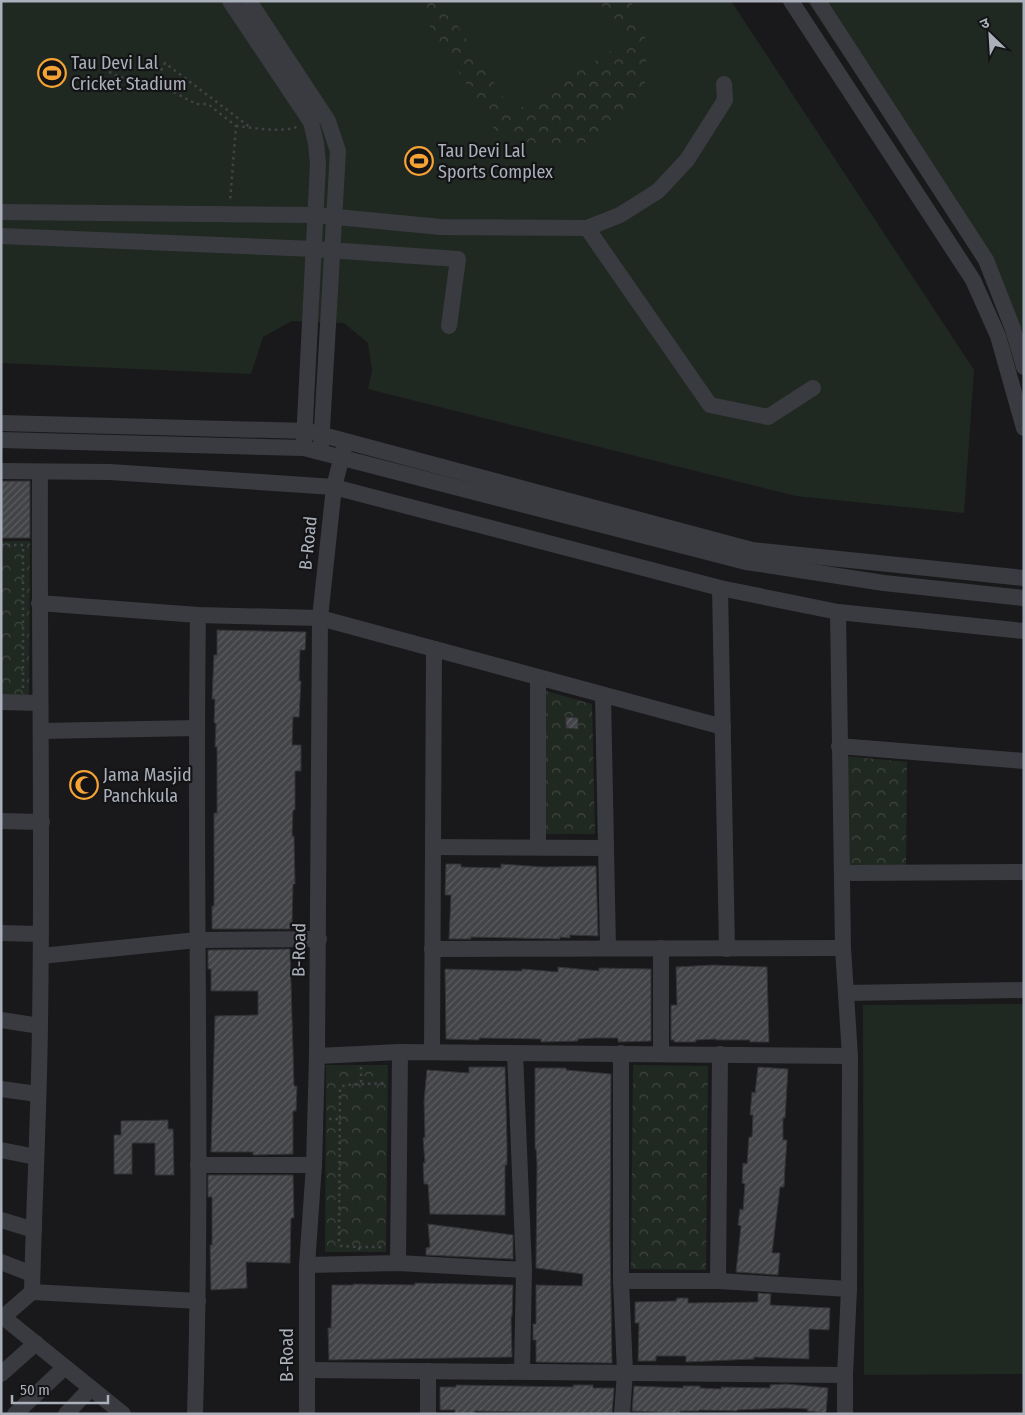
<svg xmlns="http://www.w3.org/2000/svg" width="1025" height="1415" font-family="'Fira Sans Condensed','Noto Sans Devanagari',sans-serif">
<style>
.green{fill:#202921}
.park{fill:url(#park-crowns)}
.building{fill:url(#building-hatch);stroke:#333337}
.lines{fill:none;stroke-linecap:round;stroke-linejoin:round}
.path{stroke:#404247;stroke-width:2.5;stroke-dasharray:2.5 4;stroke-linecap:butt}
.minor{stroke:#3a3b40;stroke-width:16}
.labels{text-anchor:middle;stroke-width:4.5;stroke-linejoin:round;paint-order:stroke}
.poi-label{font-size:18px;fill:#abb1bb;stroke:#141416;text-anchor:start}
.street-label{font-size:18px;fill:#abb1bb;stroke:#141416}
</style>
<defs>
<pattern id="park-crowns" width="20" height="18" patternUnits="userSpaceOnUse" patternTransform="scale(1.25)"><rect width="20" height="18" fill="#202921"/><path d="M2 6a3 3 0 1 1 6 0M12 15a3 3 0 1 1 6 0" fill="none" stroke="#3e463f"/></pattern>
<pattern id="building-hatch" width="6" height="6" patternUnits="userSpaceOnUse" patternTransform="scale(1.25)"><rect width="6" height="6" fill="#434448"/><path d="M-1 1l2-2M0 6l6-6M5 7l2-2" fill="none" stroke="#5b5d60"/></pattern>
</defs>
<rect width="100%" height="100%" fill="#19191b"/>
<g class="green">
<polygon points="1,1 731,1 974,370 964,513 796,496 368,389 372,371 368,343 344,323 292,321 263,337 251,374 1,363"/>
<polygon points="807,1 1024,1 1024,332 954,219"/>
<polygon points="1024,1004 1024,1374 864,1375 863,1005"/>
</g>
<g class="park">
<polygon points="414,1 442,1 513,113 625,42 599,1 630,1 635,9 645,38 647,76 636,109 605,137 556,150 523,141 495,130"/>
<polygon points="1,541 30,541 29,696 1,697"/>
<polygon points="546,691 592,704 595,834 545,834"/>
<polygon points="844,756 907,762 906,867 848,865"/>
<polygon points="326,1065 388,1065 386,1252 325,1252"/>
<polygon points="633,1065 708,1066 706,1270 631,1269"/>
</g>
<g class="building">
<rect x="1" y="481" width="29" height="57"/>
<polygon points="217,630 306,632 305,650 300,650 299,681 301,681 299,717 293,717 292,745 301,745 301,771 295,771 295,810 293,810 292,836 294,836 295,884 293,884 292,924 290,924 290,929 212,929 212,906 214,906 214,813 217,813 217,747 215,747 216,723 214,723 215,699 212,699 214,655 217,655"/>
<polygon points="566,717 578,718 578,729 566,728"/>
<polygon points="446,864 461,864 461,867 501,868 501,864 544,867 596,866 598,936 570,935 570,938 560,937 560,939 471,937 471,939 449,939 451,895 445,895"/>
<polygon points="290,949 294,1086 297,1086 296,1111 293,1111 293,1154 253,1155 253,1152 211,1152 215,1016 258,1015 258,991 211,991 211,969 208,969 208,950"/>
<polygon points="713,965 767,967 769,1042 750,1042 750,1040 716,1040 716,1039 696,1040 696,1042 674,1042 674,1040 671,1040 671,1005 677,1005 676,967"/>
<polygon points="558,967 599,971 599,968 651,969 651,1041 618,1042 618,1038 595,1038 578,1039 578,1041 541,1042 541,1039 479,1038 479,1040 446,1039 445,969 522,971 522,969 558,972"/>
<polygon points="469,1067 505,1067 507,1143 507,1165 505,1165 505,1215 430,1214 428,1184 424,1184 423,1163 425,1163 423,1138 425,1137 424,1101 427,1070 469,1073"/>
<polygon points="758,1067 788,1069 785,1118 783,1118 783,1140 787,1140 785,1167 784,1187 780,1187 772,1253 780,1253 778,1275 736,1272 741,1226 738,1225 740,1209 743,1210 745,1184 742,1183 743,1163 747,1164 749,1137 752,1137 753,1115 750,1115 752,1092 755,1093"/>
<polygon points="535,1068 566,1068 566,1070 611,1074 610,1237 612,1363 536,1362 536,1340 533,1340 533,1324 536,1324 536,1285 582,1286 583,1274 536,1268 537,1164 536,1149 535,1149"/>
<polygon points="168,1120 168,1129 173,1129 174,1175 155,1175 155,1143 132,1143 132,1174 114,1174 114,1135 121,1135 121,1121"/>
<polygon points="208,1175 293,1175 294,1218 291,1218 290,1263 246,1262 247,1288 211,1290 210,1245 212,1245 212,1197 208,1197"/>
<polygon points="428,1224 513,1235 513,1259 426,1255 426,1248 430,1247"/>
<polygon points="415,1283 513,1285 512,1317 511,1317 512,1357 329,1360 328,1328 331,1328 332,1285 353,1285 353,1284 415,1285"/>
<polygon points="758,1293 771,1294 770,1305 830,1308 829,1330 809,1329 809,1359 754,1357 754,1359 686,1362 686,1356 656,1356 656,1361 638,1361 639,1323 635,1323 635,1302 676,1301 677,1298 688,1298 688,1303 758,1302"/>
<polygon points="786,1384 828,1388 826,1413 807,1411 808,1409 786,1408 737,1410 737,1411 699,1410 699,1411 680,1411 680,1413 632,1411 634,1386 683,1388 683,1386 700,1386 700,1388 721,1389 721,1387 770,1388 770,1385"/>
<polygon points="456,1385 573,1387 573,1385 593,1385 593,1388 614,1388 612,1414 475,1411 475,1414 455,1414 455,1410 440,1410 440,1387 456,1387"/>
</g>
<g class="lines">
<g class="path">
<polyline points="109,72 143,87 155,82 196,104 208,104 236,126 230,201"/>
<polyline points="155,82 165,63 251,128"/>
<path d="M236,126C256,128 278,133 297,127"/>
<polyline points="1,545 23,545 23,689"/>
<polyline points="361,1067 361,1084"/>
<polyline points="329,1119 340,1119"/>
<polyline points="359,1247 381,1247 384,1245"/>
<polyline points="359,1250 359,1247 341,1246 339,1242 340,1091 341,1087 345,1085 385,1083 385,1084"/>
</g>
<g class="minor">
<polyline points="230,1 311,122 316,143 318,164 304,441"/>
<polyline points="249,1 328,121 338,151 321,446"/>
<polyline points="791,1 973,280 998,336 1024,428"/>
<polyline points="818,1 986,260 1013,329 1024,367"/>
<polyline points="1,212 316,215 441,227 587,228 620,215 658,191 687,160 725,100 724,84"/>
<polyline points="587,228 710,405 768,417 813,388"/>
<polyline points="1,236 314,249 458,259 449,326"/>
<polyline points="1,423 308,431 752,550 1024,578"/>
<polyline points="1,440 304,448 746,562 884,583 1024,598"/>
<polyline points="1,471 110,472 334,487 720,588 838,612 1024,631"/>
<polyline points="720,588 727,949"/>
<polyline points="39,603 198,615 320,618 723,727"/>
<polyline points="838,612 843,948 850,1056 849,1289 845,1375 845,1414"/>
<polyline points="603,695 608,948"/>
<polyline points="1,702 40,703"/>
<polyline points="41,731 197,728"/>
<polyline points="839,746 1024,761"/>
<polyline points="1,821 42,822"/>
<polyline points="433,847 606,848"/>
<polyline points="538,847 538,678"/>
<polyline points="843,873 1024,872"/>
<polyline points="1,933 41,934"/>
<polyline points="432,949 843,948"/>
<polyline points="41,956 197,940 319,939"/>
<polyline points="846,993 1024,990"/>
<polyline points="1,1020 40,1026"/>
<polyline points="432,1052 434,649"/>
<polyline points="515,1053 524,1270 522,1371"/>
<polyline points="621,1053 621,1281 625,1372 622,1414"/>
<polyline points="661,1054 661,948"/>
<polyline points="317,1056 400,1052 850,1056"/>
<polyline points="1,1089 38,1094"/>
<polyline points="1,1150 36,1157"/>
<polyline points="198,1165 314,1165"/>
<polyline points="1,1220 34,1230"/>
<polyline points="1,1262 32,1274"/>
<polyline points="398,1263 400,1052"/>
<polyline points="307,1265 398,1263 524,1270"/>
<polyline points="621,1281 718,1281 849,1289"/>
<polyline points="718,1281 720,1054"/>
<path d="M32,1292C34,1202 39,1113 40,1024C43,840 39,656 40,472"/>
<polyline points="3,1317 123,1414"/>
<polyline points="1,1319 32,1292 198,1301"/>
<polyline points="307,1370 845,1375"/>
<polyline points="1,1374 36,1343"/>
<polyline points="15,1414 65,1367"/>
<polyline points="66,1414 91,1388"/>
<path d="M195,1414C203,1148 194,881 198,615"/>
<polyline points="307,1414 307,1265 314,1165 317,1056 320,618 334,487 344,448"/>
<polyline points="428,1414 428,1371"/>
</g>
</g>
<defs>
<symbol id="stadium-ring" viewBox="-11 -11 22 22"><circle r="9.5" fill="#141416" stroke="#f6a336" stroke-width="1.5"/><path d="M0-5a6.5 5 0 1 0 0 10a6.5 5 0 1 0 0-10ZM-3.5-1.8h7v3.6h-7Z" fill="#f6a336"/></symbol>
<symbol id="mosque-ring" viewBox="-11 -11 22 22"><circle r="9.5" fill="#141416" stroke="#f6a336" stroke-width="1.5"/><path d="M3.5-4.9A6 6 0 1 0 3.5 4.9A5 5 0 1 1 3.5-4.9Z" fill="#f6a336"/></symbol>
</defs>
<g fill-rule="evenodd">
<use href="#stadium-ring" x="36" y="57" width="32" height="32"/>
<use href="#stadium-ring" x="403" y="145" width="32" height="32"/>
<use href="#mosque-ring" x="68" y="769" width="32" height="32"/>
</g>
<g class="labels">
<g class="poi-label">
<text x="71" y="69">Tau Devi Lal<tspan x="71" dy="21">Cricket Stadium</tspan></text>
<text x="438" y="157">Tau Devi Lal<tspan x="438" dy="21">Sports Complex</tspan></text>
<text x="103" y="781">Jama Masjid<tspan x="103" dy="21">Panchkula</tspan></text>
</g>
<g class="street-label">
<text transform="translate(308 543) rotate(-84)" y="6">B-Road</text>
<text transform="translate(299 950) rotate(-89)" y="6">B-Road</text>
<text transform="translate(287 1355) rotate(-90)" y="6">B-Road</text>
</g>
</g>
<rect width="1025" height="1415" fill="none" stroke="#abb1bb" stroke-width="5"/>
<g transform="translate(990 35) rotate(335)" stroke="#141416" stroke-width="4" paint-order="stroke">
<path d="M0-4L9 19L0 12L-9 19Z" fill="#abb1bb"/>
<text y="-8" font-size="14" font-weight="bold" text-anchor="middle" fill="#abb1bb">उ</text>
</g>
<path d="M12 1395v8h96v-8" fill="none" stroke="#abb1bb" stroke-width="2.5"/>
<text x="20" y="1395" font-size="15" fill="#abb1bb" stroke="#141416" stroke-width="4" paint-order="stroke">50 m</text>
</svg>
